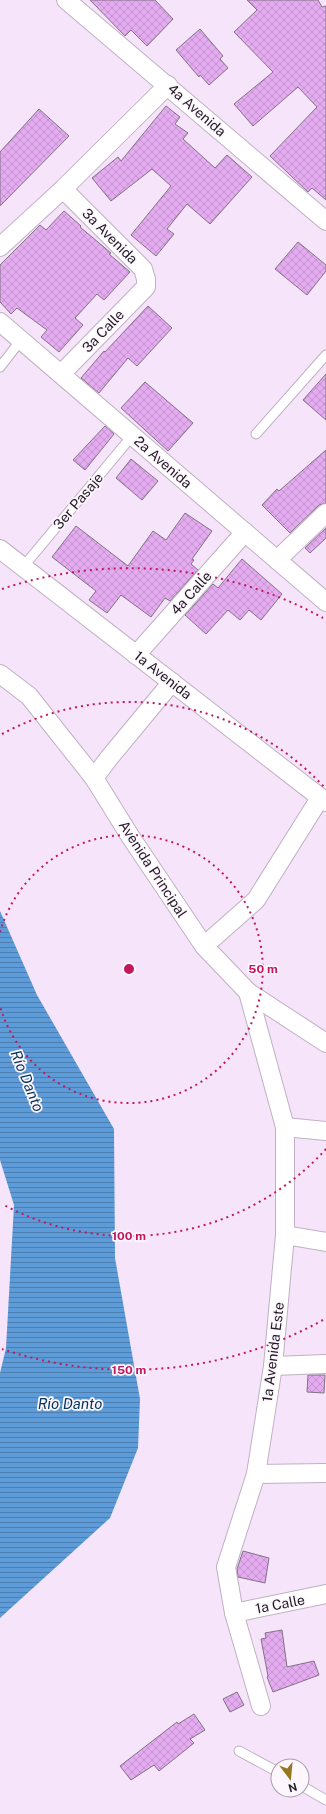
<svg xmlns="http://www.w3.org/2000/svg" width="326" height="1814" font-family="'Public Sans',sans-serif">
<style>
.water{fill:url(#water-rules)}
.building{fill:url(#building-cross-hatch);stroke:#817284}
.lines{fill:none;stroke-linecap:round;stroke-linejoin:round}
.service-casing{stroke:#c0b0c3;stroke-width:11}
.minor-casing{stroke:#c0b0c3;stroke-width:20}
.service{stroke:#fff;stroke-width:9}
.minor{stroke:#fff;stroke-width:18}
.ring{fill:none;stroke:#c2185b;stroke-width:2;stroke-dasharray:2 4}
.labels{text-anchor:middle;stroke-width:3.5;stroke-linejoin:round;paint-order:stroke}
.street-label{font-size:14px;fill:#201a21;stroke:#fdf6fe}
.water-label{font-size:15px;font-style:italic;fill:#04345c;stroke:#fdf6fe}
.centre{fill:#c2185b;stroke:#fdf6fe;stroke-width:2}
.ring-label{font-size:12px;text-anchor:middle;font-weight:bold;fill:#c2185b;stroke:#fdf6fe;stroke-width:3.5;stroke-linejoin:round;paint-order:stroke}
</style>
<defs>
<pattern id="water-rules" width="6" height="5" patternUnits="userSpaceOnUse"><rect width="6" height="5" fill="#5d9bd9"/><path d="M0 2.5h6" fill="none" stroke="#4c7eb0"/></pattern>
<pattern id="building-cross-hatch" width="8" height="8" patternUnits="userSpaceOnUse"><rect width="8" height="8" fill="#e4abf0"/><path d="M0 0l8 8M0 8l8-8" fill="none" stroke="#c393ce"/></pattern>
</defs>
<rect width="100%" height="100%" fill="#f6e5fa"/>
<polygon class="water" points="0,911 37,995 114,1129 115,1258 140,1399 138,1448 110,1518 0,1618 0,1373 6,1348 14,1205 0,1160"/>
<g class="building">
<polygon points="90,0 155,0 173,19 147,46 131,30 125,36"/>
<polygon points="247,0 318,0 322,7 326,6 326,200 312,188 308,192 270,156 317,107 298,87 253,126 234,104 273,72 234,32 257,10"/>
<polygon points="200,29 223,56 220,59 228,68 209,85 200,75 199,77 176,50"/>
<polygon points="166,106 180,117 175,124 188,133 183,139 215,168 227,155 252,177 210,224 187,204 167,229 174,234 156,256 131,235 171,186 152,169 111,201 92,178 118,157 121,161"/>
<polygon points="39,109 69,136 0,206 0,152"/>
<polygon points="64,211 81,226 80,227 111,253 109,254 130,272 104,300 97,294 75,318 83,325 59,352 41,337 47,330 17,308 11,314 0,302 0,265 40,225 46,230"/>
<polygon points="298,242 326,265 326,271 307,295 275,269"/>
<polygon points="148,306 172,328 137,366 128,358 99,393 81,378 104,351 105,352"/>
<polygon points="326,374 326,420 303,400"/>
<polygon points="145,382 193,423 168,451 121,408"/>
<polygon points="105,426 114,434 85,470 73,460"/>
<polygon points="326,450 326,503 319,505 290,533 262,505 277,489 279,491"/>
<polygon points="131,459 158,481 142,500 116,478"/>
<polygon points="185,513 212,531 192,559 194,560 191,564 198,570 170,601 165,598 151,617 121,595 107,613 89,600 96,591 52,557 76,526 128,566 153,531 166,540"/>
<polygon points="326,528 326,538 310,553 305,548"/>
<polygon points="242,559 282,594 261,620 249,610 240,620 228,610 206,634 185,615 213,584 218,588"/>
<polygon points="308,1375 325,1375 324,1393 307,1392"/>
<polygon points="243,1551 269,1558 265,1583 238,1577 237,1569"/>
<polygon points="282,1630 287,1667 314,1661 319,1675 273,1692 267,1677 268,1676 261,1639 266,1638 265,1633"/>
<polygon points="237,1692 244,1705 230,1712 223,1699"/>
<polygon points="194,1714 205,1730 190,1739 194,1743 159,1771 154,1765 131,1780 120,1766 177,1722 178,1724"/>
</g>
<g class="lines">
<defs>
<g id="service">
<polyline points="0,367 21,340"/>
<polyline points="256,434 326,355"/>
<polyline points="23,567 132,436"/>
<polyline points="239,1751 278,1772"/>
<polyline points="302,1786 326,1800"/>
</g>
<g id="minor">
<polyline points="66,0 326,221"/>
<polyline points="0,247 63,189 168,85"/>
<polyline points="0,322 326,602"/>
<polyline points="61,374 146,287 146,279 143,269 63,189"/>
<polyline points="0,549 326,802"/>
<polyline points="277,560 326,513"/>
<polyline points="136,655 245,532"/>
<polyline points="0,674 29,696 94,778 130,836 204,946 248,992 326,1043"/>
<polyline points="94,778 109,758 172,682"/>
<polyline points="204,946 256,900 320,798"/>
<polyline points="248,992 285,1127 285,1235 273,1366 256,1474 226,1567 234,1613 261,1706"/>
<polyline points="285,1127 326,1131"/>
<polyline points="285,1235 326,1242"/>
<polyline points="273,1366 326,1364"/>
<polyline points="256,1474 326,1473"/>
<polyline points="234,1613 326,1594"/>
</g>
</defs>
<use href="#service" class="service-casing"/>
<use href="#minor" class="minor-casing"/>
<use href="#service" class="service"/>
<use href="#minor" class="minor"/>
</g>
<g class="ring">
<path d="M0 932A134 134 0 1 1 0 1006"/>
<path d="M326 1149A267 267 0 0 1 2 1204M2 734A267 267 0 0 1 326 789"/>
<path d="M323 1320A401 401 0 0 1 2 1349M2 589A401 401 0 0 1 323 618"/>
</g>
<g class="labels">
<g class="street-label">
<text transform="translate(197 110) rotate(41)" y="5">4a Avenida</text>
<text transform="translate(110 236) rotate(45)" y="5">3a Avenida</text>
<text transform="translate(103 331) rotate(-46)" y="5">3a Calle</text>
<text transform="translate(163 462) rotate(41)" y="5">2a Avenida</text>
<text transform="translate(78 501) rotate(-50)" y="5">3er Pasaje</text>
<text transform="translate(191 593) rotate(-48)" y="5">4a Calle</text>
<text transform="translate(163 675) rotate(38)" y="5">1a Avenida</text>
<text transform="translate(153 869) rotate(57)" y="5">Avenida Principal</text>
<text transform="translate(273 1352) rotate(-83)" y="5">1a Avenida Este</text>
<text transform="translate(280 1604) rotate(-11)" y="5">1a Calle</text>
</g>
<g class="water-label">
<text transform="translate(27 1081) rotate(68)" y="5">Río Danto</text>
<text x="70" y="1409">Río Danto</text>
</g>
</g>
<circle cx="129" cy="969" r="6" class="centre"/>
<g class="ring-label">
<text x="263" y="973">50 m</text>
<text x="129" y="1240">100 m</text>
<text x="129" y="1374">150 m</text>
</g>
<g transform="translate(290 1778) rotate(164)"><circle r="19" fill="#fdf6fe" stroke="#a59ea6"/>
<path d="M0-3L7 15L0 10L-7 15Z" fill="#95771e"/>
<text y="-6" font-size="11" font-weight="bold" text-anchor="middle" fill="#201a21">N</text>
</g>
</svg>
